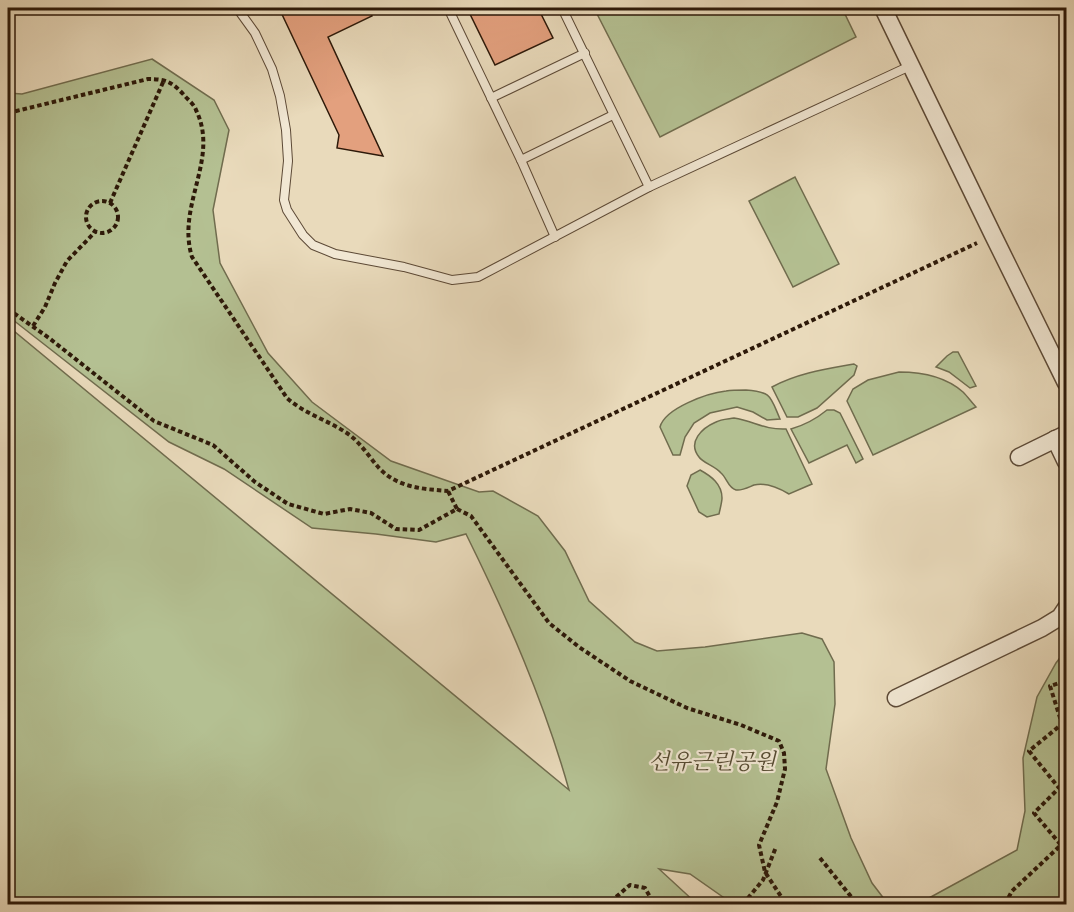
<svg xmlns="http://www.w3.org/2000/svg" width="1074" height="912" font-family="'IM FELL Double Pica','Noto Serif KR',serif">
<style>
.green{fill:#b4c092;stroke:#706c4e;stroke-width:1.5}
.building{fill:#e3a07e;stroke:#2d1909;stroke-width:1.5}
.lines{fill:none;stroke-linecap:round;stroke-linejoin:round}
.service-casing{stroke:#5c4936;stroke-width:10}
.minor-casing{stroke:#5c4936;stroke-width:19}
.path{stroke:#2d1909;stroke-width:4;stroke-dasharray:4.5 3;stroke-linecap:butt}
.service{stroke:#f1e7d3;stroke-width:8}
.minor{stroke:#f1e7d3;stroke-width:16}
.labels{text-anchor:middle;stroke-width:4.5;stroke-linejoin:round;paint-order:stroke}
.park-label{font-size:22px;font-style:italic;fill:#564b32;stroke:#f1e7d3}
</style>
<rect width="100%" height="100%" fill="#e9dabb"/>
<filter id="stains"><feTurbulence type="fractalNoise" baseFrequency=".00333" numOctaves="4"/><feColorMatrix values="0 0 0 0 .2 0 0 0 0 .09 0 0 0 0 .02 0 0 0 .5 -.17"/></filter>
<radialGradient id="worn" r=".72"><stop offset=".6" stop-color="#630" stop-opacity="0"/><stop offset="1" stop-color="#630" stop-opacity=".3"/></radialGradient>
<g class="green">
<polygon points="594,8 842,8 856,37 660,137"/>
<path d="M152,59L214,100L229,130L213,210L220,263L268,353L312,402L391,461L479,492L493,491L538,516L565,551L589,601L635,642L657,651L705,647L802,633L822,639L834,662L835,704L826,769L851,838L872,883L888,904H733L690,874L659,869L697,904H8V327H9L569,790C544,701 507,617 466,534L436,542L376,534L312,528L224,469L169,442L8,316V93L22,94Z"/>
<polygon points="795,177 839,264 793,287 749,201"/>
<polygon points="953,352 958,352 976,386 970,388 949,372 936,367 947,356"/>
<path d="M854,364L857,366L854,375L817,408L798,417H787L772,387C798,373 826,369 854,364Z"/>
<path d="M899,372C921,372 946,377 963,392C968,397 972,403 976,407L873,455L847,401L853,389L868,380Z"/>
<path d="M746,390C772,392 770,396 780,419L767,420L753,412L737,407L710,413L694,423L685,437L680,455H673L660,427C665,408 708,393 726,391C732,390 739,390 746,390Z"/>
<path d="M827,410H834L840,413L863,459L856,463L847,445L809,463L791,429C805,425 816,419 827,410Z"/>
<path d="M734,418C754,421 764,430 786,429L812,484L789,494C779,488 766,482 754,485C749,487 742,491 736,490C728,488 727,478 721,473C715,466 703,463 699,457C687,442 702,428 716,422C721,419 728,419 734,418Z"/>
<path d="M700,470C711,476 722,484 722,498C722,502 720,509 719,514L707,517L699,512L687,486L691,475Z"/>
<polygon points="1066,650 1066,904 918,904 1017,850 1025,811 1023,758 1037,697 1056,663"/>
</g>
<g class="building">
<polygon points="279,8 368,8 372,16 328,37 383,156 337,148 339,135"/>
<polygon points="467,8 538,8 553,38 495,65"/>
</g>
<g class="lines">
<defs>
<g id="service">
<polyline points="237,8 255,33 272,69 280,96 286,130 288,161 284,200 287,210 303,235 313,245 335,254 404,267 452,280 478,277 649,187 910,66"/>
<polyline points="448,8 521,160 555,237"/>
<polyline points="562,8 649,187"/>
<polyline points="491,98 585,53"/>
<polyline points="521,160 613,115"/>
</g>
<g id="minor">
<polyline points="883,8 993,235 1066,383"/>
<polyline points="1055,439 1066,462"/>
<polyline points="1019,457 1066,434"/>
<polyline points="896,698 1042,628 1060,617 1066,608"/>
</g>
</defs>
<use href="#service" class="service-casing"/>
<use href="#minor" class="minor-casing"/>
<g class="path">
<path d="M8,113L148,79C166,79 172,82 184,95C188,100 194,104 196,110C220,159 176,205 192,257L287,398C306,415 331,421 351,436C362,445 370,458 379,468C398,488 423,489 448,491L977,243"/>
<circle cx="102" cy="217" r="16"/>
<polyline points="110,203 164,80"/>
<polyline points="8,309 49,338 154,421 213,445 255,482 288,504 324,514 350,509 371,513 396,529 419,530 457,509 448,491"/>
<polyline points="33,326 45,307 55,283 67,261 96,231"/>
<polyline points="457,509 471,516 549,623 579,647 630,681 687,708 741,725 779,741 784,753 785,769 777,802 759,845 765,872 786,904"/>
<polyline points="820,858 857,904"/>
<polyline points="614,904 616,897 630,885 645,888 654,904"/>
<polyline points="743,904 763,880 776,847"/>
<polyline points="1005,904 1012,891 1061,845 1034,813 1059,788 1029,751 1062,724 1050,686 1066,681"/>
</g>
<use href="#service" class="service"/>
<use href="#minor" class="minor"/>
</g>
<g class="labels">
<g class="park-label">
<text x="712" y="769">선유근린공원</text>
</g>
</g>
<rect width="1074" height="912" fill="none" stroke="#e9dabb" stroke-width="30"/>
<rect x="9" y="9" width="1056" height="894" fill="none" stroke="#2d1909" stroke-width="3"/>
<rect x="15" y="15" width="1044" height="882" fill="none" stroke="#2d1909" stroke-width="1.5"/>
<rect width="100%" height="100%" filter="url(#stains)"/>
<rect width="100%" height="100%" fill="url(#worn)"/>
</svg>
